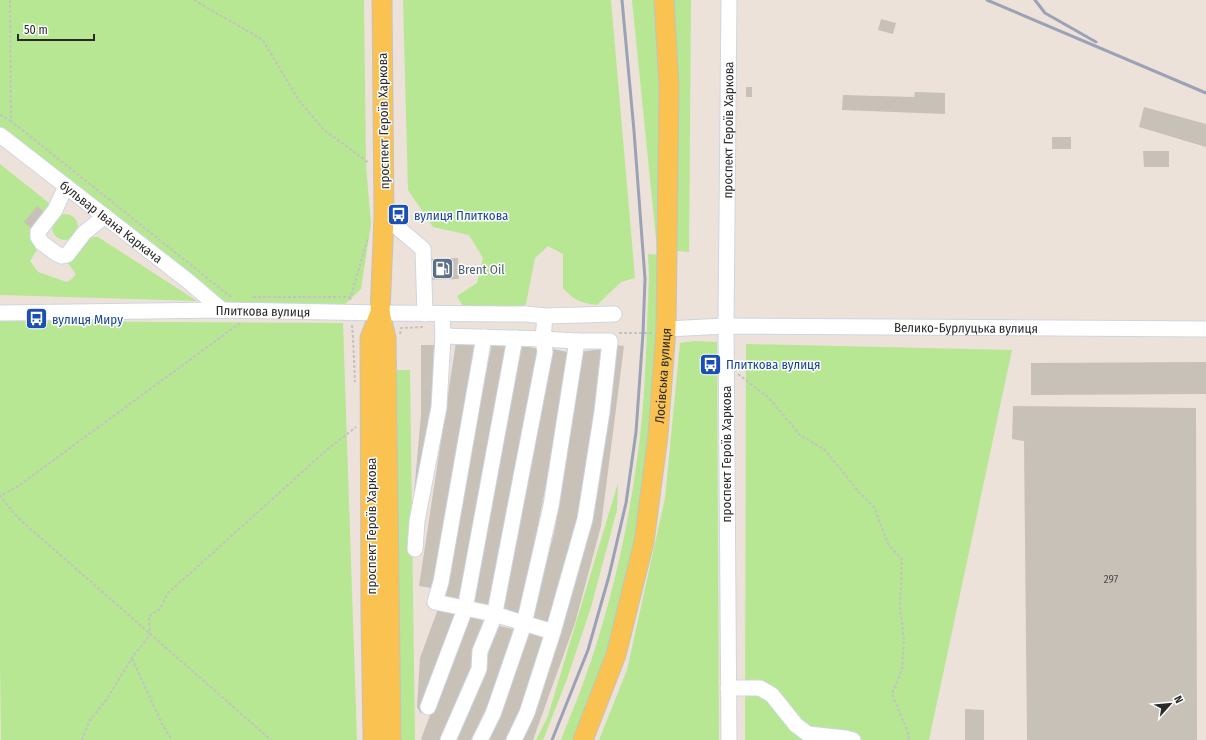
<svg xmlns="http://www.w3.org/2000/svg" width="1206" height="740" font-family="'Fira Sans Condensed',sans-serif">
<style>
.green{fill:#b7e792}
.building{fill:#c7c1b8}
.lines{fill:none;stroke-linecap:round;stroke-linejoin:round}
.minor-casing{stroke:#cfd5e3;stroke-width:17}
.major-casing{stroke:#c3c3c3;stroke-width:21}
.path{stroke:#c3c3c3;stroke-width:2;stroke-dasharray:3 2;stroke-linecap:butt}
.minor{stroke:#fff;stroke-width:15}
.major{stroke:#fac251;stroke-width:19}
.rail{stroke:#9ca2b5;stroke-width:3}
.labels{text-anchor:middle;stroke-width:3;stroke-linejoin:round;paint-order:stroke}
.number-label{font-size:11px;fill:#504f4d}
.street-label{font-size:13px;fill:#292929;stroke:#fff}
.transit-label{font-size:13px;fill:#164399;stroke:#fff;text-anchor:start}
.service-label{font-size:13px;fill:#4e5e75;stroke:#fff;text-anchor:start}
</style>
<rect width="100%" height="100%" fill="#ece2d9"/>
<g class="green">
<polygon points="0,0 364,0 366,165 371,224 361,289 345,304 226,303 0,127"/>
<path d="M403,0H611L635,278L621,282L597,305C579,302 575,301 563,288V254L548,246L535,258L526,304L518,310H465L457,296L477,283L483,258L469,235L433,227L408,190Z"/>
<polygon points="632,0 691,0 689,252 657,249"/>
<polygon points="0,164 49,203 47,214 30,237 37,250 30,261 38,272 67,282 72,279 76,274 68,263 85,240 91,237 98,237 197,301 0,295"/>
<circle cx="65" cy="227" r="13"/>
<path d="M648,254L661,255L663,313L640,559L583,740H561C571,714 582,688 591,661C612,598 627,532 636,467C646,404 646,340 649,277Z"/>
<polygon points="0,321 343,323 357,740 1,740 0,662"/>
<polygon points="695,341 717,342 719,740 599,740 627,670 665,498 680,343"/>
<polygon points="746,344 1012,350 929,740 745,740"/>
<polygon points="397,370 410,370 415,740 399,740"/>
<polygon points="618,483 617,510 591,607 567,679 543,740 536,740 548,716"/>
</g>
<g class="building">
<polygon points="881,19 896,23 893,34 878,30"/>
<rect x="746" y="87" width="6" height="10"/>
<polygon points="915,92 945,93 945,114 842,110 843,95 914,97"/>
<polygon points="1144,107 1206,124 1206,147 1139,127"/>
<rect x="1052" y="137" width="19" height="12"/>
<polygon points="1143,151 1169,151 1169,167 1144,167"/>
<polygon points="37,206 44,212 39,217 40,221 36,221 31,228 24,222"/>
<polygon points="458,258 459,279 427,280 427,259"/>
<polygon points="456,342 474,345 437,589 419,586"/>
<polygon points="492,343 510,347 461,601 442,598"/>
<polygon points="421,345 434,345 431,416 418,499 414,493 421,415"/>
<polygon points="615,345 624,346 601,526 575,623 533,740 519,740 546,675"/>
<polygon points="522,346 540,349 489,609 470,605"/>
<polygon points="553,349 572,353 520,616 501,612"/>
<polygon points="601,349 582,512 550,628 531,623 555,529 580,352"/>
<polygon points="1206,362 1206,394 1031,395 1031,363"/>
<polygon points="1013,406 1196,408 1197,740 1027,740 1024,441 1012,439"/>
<polygon points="438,609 460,613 421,714 417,707 420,658"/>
<polygon points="468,616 487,622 476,664 444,740 423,740 421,739"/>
<polygon points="499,626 518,630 499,681 471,740 457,740 484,677 484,664"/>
<polygon points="529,631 549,636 513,731 508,740 486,740"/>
<polygon points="965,709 984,710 984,740 965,740"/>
</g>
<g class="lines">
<defs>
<g id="minor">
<path id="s1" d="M0,135L188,281L222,310"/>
<polyline points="66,186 55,210 38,232 38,237 42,243 57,254 62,256 67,255 84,233 105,216"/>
<polyline points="384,216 423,249 425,314"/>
<path id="s2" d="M0,313L222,310L380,313L526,314L545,316L614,314"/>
<polyline points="442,314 443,336 543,339 577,341 610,341 602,412 585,519 553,632 527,713 514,740"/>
<path id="s3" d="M666,329L726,326L1206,329"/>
<polyline points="484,337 441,582 435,602 494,614 553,632"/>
<polyline points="415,549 417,521 439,407 443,336"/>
<polyline points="728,688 760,688 772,695 796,725 808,734 845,738 853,740"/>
<polyline points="428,707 465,609 515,338"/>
<polyline points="448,740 479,669 480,651 494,617 545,352 543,339 545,316"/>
<polyline points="480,740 493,714 524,624 551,506 577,341"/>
<path id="s4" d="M729,740L726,326L729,0"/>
</g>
<g id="major">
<polyline points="380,313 386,338 391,740"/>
<polyline points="373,740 371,616 370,338 380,313 384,216 382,0"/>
<path id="s5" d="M583,740L616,655L644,542L658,436L666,329L669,87L664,0"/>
</g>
</defs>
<use href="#minor" class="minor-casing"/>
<use href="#major" class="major-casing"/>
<g class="path">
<polyline points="10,0 11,121 231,297"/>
<polyline points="194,0 263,40 298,99 324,130 369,163"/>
<polyline points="0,115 11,121"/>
<polyline points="253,297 350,297"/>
<polyline points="350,300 368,237"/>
<polyline points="240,323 17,487 0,496 17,517 271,740"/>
<polyline points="352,325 353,338 355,382"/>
<polyline points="619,333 652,333"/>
<polyline points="400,334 401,328 425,327"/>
<polyline points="738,374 769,398 800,435 825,450 858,491 874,507 888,544 902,559 900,608 904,640 902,669 892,694 907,730 909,740"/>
<polyline points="132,659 162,724 172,740"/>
<polyline points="82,740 90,720 107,699 132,658 150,635 149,616 160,609 167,594 329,448 356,427"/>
</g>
<use href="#minor" class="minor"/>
<use href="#major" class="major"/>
<g class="rail">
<polyline points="987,0 1206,93"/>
<polyline points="1035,0 1045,13 1096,42"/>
<polyline points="552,740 588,650 609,576 626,503 636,432 643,333 645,279 634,131 622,0"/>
</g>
</g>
<defs>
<symbol id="bus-square" viewBox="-11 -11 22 22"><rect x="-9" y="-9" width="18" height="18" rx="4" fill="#1a4fb4" stroke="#fff"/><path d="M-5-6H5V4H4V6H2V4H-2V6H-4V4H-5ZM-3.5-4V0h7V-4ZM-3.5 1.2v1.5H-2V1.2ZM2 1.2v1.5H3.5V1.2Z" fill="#fff"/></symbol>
<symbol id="fuel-square" viewBox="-11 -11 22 22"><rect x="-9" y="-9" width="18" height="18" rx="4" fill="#5c6f8a" stroke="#fff"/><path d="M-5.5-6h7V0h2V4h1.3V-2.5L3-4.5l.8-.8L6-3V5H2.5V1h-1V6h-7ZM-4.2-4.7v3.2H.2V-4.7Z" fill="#fff"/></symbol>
</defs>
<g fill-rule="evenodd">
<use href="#bus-square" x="386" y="202" width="25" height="25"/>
<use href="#fuel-square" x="430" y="256" width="25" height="25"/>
<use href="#bus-square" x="24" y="306" width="25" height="25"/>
<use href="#bus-square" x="698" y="352" width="25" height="25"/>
</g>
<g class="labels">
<g class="number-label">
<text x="1111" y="583">297</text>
</g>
<g class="street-label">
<text transform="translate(383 121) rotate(-91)" y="5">проспект Героїв Харкова</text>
<text dy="5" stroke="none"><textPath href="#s4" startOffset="610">проспект Героїв Харкова</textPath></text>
<text dy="5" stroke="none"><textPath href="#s1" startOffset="141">бульвар Івана Каркача</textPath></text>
<text dy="5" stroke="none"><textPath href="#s2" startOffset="263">Плиткова вулиця</textPath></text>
<text dy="5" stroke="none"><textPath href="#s3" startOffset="300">Велико-Бурлуцька вулиця</textPath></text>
<text dy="5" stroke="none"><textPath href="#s5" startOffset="375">Лосівська вулиця</textPath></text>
<text transform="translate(726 454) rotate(-90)" y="5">проспект Героїв Харкова</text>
<text transform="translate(371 526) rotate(-90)" y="5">проспект Героїв Харкова</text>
</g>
<g class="transit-label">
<text x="414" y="220">вулиця Плиткова</text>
<text x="52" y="324">вулиця Миру</text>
<text x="726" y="369">Плиткова вулиця</text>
</g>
<g class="service-label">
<text x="458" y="274">Brent Oil</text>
</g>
</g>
<g transform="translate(1170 704) rotate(63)" stroke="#ffffff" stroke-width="3" paint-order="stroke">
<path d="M0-3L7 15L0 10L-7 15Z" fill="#292929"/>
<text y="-6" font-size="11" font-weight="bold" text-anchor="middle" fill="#292929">N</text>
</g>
<path d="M18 34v6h76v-6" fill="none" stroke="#292929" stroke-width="2"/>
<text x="24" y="34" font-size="12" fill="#292929" stroke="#ffffff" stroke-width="3" paint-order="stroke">50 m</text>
</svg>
